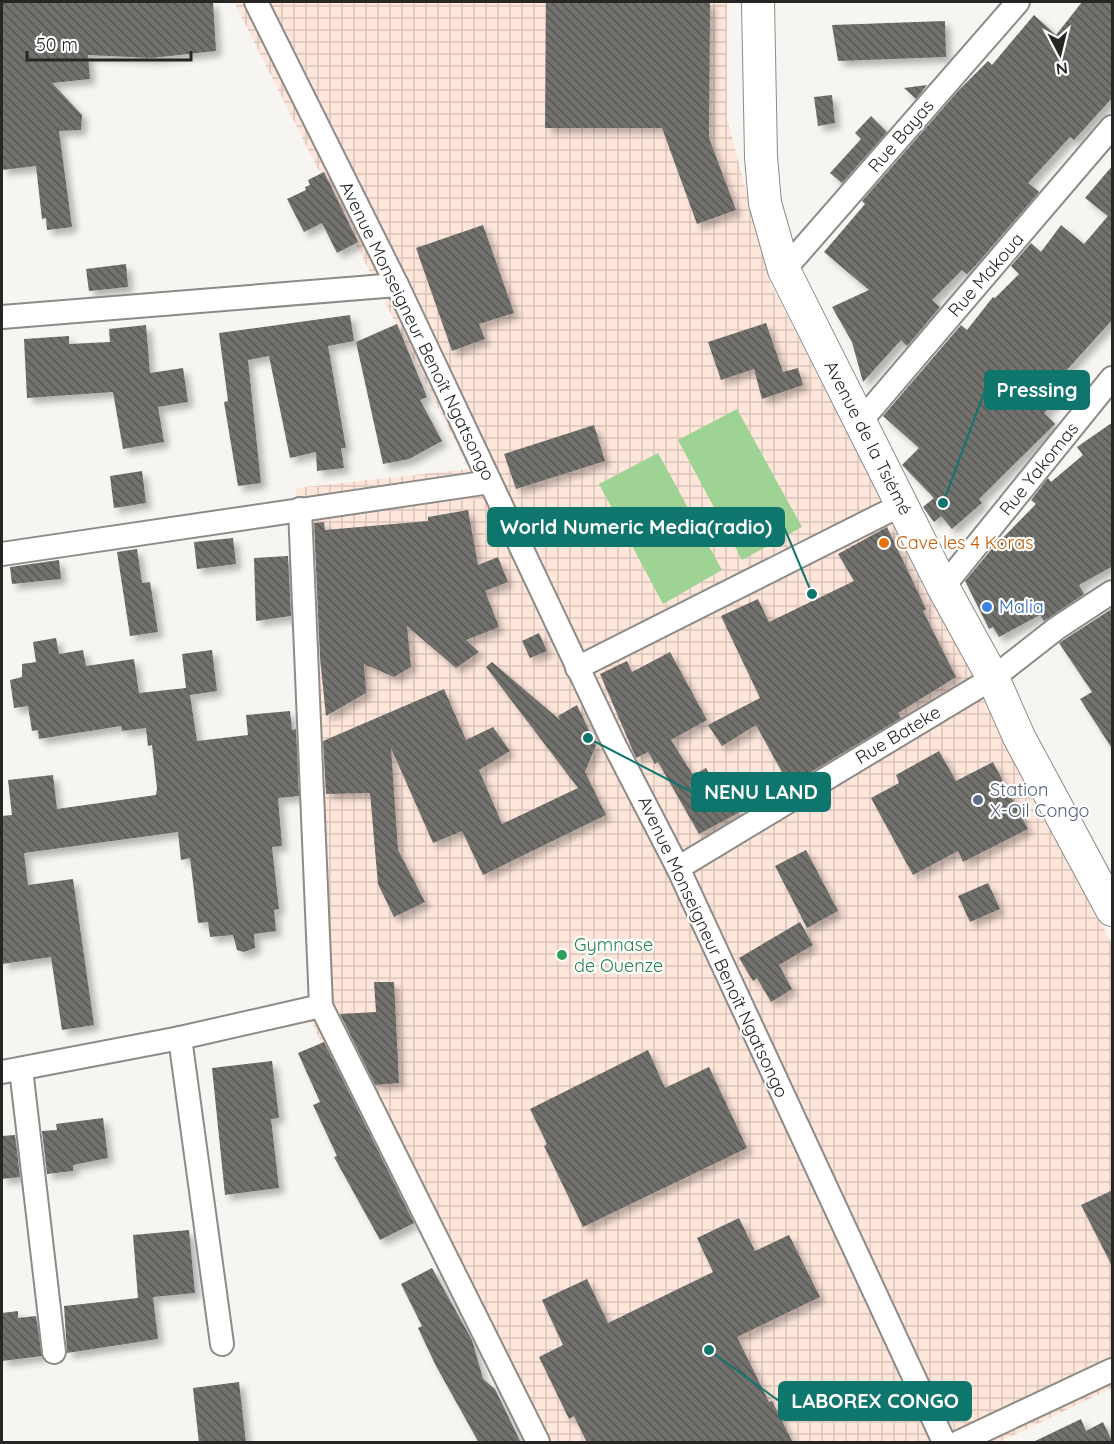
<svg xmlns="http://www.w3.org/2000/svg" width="1114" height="1444" font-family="Quicksand,sans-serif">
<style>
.industrial{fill:url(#industrial-grid)}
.garden{fill:#9fd393}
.building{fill:url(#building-back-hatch);filter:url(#shadow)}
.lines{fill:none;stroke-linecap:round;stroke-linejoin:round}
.minor-casing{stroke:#8c8b88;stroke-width:26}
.secondary-casing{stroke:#8c8b88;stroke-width:34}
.minor{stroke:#fff;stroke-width:22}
.secondary{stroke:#fff;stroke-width:32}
.food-dot{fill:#e8710a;stroke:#fff;stroke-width:2}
.shop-dot{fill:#3f7fe0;stroke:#fff;stroke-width:2}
.service-dot{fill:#5c6f8a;stroke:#fff;stroke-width:2}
.leisure-dot{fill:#2e9e5b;stroke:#fff;stroke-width:2}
.labels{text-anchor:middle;stroke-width:4.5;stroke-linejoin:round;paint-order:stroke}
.street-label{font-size:18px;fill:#272625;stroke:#fff}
.food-label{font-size:18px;fill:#c56008;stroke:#fff;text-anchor:start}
.shop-label{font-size:18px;fill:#366cbe;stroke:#fff;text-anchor:start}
.service-label{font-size:18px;fill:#4e5e75;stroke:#fff;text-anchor:start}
.leisure-label{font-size:18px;fill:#27864d;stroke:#fff;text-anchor:start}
.leader{fill:none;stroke:#0f766e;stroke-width:2}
.callout-dot{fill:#0f766e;stroke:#fff;stroke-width:2}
.callout{fill:#0f766e;stroke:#0f766e;stroke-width:2}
.callout-label{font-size:20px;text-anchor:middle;font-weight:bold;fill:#fff}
</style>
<defs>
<pattern id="industrial-grid" width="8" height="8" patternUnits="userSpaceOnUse" patternTransform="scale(1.5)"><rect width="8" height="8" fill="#fee6db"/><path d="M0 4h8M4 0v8" fill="none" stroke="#dac5bc"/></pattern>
<pattern id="building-back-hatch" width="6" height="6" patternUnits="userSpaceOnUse" patternTransform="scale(1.5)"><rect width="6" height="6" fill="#72716e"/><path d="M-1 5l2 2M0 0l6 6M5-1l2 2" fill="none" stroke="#585855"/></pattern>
<filter id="shadow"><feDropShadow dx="5.5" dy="5.5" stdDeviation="3" flood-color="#0004"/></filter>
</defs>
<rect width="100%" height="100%" fill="#f7f5f2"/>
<polygon class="industrial" points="234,2 727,2 727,119 771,285 1112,944 1112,1388 999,1442 530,1442 311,1022 296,488 469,469"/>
<g class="garden">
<polygon points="737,409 802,527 742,560 678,440"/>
<polygon points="658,453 722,570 663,604 599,484"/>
</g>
<g class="building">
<polygon points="2,2 213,2 216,51 151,58 88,55 90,79 52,83 82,115 81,130 59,131 72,227 47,230 46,218 42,219 36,166 2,170"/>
<polygon points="546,2 710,2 709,138 736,210 697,224 662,128 545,128"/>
<polygon points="1082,2 1113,2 1113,97 1074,140 1070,137 1028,183 1039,192 976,265 967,274 962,270 932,300 940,307 907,346 901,340 863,382 852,342 832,307 869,290 824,252 865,204 862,201 958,91 988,61 992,65 1034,15 1056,35"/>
<polygon points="945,21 946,57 838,61 832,25"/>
<polygon points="927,85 916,99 904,88"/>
<polygon points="832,95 835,123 818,126 814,97"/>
<polygon points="871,116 887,132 842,183 830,173 861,139 855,133"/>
<polygon points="1113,165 1113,319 1065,372 1076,383 1044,413 1055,424 979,499 982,503 952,529 941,516 934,522 923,507 934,498 902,465 919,448 883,416 961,325 967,330 993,297 995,298 1019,274 1011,266 1031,243 1041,252 1061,225 1084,244 1108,216 1085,198"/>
<polygon points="324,172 358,242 337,253 322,223 304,232 287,199 306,190 305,187 310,185 308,180"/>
<polygon points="483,225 514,313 479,324 485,339 452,351 416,248"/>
<polygon points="126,264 128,287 89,291 86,269"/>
<polygon points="350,315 354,341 328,346 346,448 341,448 344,468 317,471 316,452 290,458 269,356 248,360 261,483 238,486 224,402 228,401 219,333"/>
<polygon points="766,323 783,372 798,368 803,385 762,399 754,369 721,380 708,342"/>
<polygon points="397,324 427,397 420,400 442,441 409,459 383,464 356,342"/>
<polygon points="146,325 150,373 183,368 188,402 158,407 164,442 123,449 113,392 27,398 24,339 69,336 69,344 110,342 109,329"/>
<polygon points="1113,422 1113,566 1079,585 1084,594 1044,621 1040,615 999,637 993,627 989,629 965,581 990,551 1036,504 1031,500 1048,478 1051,482 1083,455 1077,447"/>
<polygon points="594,425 605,461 516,489 504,454"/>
<polygon points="142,471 146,503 114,508 110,476"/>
<polygon points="468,510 478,565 498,557 508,582 485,591 499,627 466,640 479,652 456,668 407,626 411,667 394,677 364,664 366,693 326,716 320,658 314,523 324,522 325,530 428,521 428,517"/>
<polygon points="887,527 926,609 923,611 956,677 898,713 901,718 789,785 756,725 722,746 708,725 760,698 721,616 758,599 769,622 854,581 838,554"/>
<polygon points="233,538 236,564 197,569 194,542"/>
<polygon points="137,549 142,583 150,582 158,632 130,636 117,552"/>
<polygon points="288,556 291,616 256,621 254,558"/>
<polygon points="59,560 61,579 12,584 10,567"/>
<polygon points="1113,608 1113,750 1080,699 1092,692 1059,643"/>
<polygon points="539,633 547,651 530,658 522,641"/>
<polygon points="56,638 59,654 83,650 86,666 134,659 139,693 186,688 182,654 212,650 217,691 190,695 197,741 248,735 246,715 290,711 292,730 296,729 299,796 278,798 282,846 272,847 279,909 274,910 276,931 254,934 255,948 244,952 237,950 233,935 210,937 208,922 198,923 190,858 181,860 178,832 24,853 28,885 73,879 94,1025 62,1030 51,957 2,964 2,816 12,815 8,780 53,775 57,809 156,795 157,788 152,745 148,746 146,728 122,731 121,726 39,739 38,730 32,731 28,706 14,708 10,680 22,677 22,664 36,662 33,642"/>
<polygon points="670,652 707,720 671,740 693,775 706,768 723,798 730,794 740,812 699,834 658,762 655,764 648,752 636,758 600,674 627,661 632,672"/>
<polygon points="492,662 560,720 558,716 577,705 596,745 585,772 606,815 483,875 462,831 433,843 391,748 398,850 425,902 394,917 378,884 370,793 326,794 323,741 444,689 466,740 493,727 510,751 479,770 502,824 578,788 486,667"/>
<polygon points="939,751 956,781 993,762 1028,829 963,862 958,851 913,875 871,798 899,783 896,775"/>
<polygon points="806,850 838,911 807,928 775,866"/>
<polygon points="988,883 1000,909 970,922 958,896"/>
<polygon points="800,922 813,945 779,965 792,989 771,1002 757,978 753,981 739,958"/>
<polygon points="374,982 394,982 399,1083 375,1085 340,1014 376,1012"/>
<polygon points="324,1042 414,1223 380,1240 334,1157 337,1156 313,1105 320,1102 298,1053"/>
<polygon points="648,1050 665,1088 709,1067 747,1148 583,1227 544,1146 547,1144 530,1109"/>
<polygon points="272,1061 279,1118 271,1119 279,1188 225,1195 212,1068"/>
<polygon points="103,1118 108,1158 73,1165 73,1171 47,1174 42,1131 57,1130 56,1124"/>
<polygon points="15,1135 20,1177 2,1179 2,1136"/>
<polygon points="1113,1190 1113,1268 1081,1205"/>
<polygon points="739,1218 755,1251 789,1235 820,1297 737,1337 769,1402 772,1401 793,1443 587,1443 574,1416 569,1419 539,1357 563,1345 542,1300 587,1279 608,1323 713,1272 697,1238"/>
<polygon points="189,1230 195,1293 153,1297 158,1339 67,1353 64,1306 138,1298 133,1235"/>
<polygon points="432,1268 472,1340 483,1379 495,1389 521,1443 479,1443 436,1366 418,1328 422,1326 401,1284"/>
<polygon points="18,1311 18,1318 36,1316 42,1356 2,1361 2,1313"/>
<polygon points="239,1382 246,1443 199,1443 193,1388"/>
<polygon points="1081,1419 1086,1431 1103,1422 1113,1443 1031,1443"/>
</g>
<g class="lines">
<defs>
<g id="minor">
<polyline points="256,2 397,285 615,746 678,868 944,1442"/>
<polyline points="784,270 1018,2"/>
<polyline points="2,317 397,285"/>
<polyline points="860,422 1112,127"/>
<polyline points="300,509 321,1006 538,1442"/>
<polyline points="2,554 490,482"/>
<polyline points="943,587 1112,378"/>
<polyline points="577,668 901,505"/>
<polyline points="678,868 993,678 1057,628 1112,592"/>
<polyline points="180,1038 222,1344"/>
<polyline points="21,1069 54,1352"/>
<polyline points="2,1072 180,1038 321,1006"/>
<polyline points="959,1442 1112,1370"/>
</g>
<polyline id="secondary" points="758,2 761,157 765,203 784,270 943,587 993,678 1019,737 1112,910"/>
</defs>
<use href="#minor" class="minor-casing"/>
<use href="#secondary" class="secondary-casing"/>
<use href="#minor" class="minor"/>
<use href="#secondary" class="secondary"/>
</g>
<circle class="food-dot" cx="884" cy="543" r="6"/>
<circle class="shop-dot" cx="987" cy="607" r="6"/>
<circle class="service-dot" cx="978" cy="800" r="6"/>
<circle class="leisure-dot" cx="562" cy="955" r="6"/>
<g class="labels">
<g class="street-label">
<text transform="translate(901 136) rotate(-49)" y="6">Rue Bayas</text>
<text transform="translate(986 275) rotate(-49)" y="6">Rue Makoua</text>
<text transform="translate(417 331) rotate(64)" y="6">Avenue Monseigneur Benoît Ngatsongo</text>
<text transform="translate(868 438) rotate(63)" y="6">Avenue de la Tsiémé</text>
<text transform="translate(1039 469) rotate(-51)" y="6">Rue Yakomas</text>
<text transform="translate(898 735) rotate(-31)" y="6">Rue Bateke</text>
<text transform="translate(713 947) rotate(65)" y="6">Avenue Monseigneur Benoît Ngatsongo</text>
</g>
<g class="food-label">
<text x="896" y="549">Cave les 4 Koras</text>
</g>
<g class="shop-label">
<text x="999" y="613">Malia</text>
</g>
<g class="service-label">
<text x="990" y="796">Station<tspan x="990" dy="21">X-Oil Congo</tspan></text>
</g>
<g class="leisure-label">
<text x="574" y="951">Gymnase<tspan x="574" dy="21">de Ouenze</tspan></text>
</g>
</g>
<path class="leader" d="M943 503L985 390M812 594L784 527M588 738L692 792M709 1350L779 1401"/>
<g class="callout-dot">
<circle cx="943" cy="503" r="6"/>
<circle cx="812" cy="594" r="6"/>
<circle cx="588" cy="738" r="6"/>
<circle cx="709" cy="1350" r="6"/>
</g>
<g class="callout">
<rect x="985" y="371" width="104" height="38" rx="6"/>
<rect x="488" y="508" width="296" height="38" rx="6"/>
<rect x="692" y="773" width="138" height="38" rx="6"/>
<rect x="779" y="1382" width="192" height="38" rx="6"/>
</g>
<g class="callout-label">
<text x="1037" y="397">Pressing</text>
<text x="636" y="534">World Numeric Media(radio)</text>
<text x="761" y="799">NENU LAND</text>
<text x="875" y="1408">LABOREX CONGO</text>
</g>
<rect width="1114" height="1444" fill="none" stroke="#272625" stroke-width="6"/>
<g transform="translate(1060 54) rotate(173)" stroke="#ffffff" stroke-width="4.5" paint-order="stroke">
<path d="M0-4.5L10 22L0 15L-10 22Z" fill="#272625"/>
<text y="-9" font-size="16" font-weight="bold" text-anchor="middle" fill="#272625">N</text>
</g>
<path d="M27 51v9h164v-9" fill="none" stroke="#272625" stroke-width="3"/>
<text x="36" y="51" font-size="18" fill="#272625" stroke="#ffffff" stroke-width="4.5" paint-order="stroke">50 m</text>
</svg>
